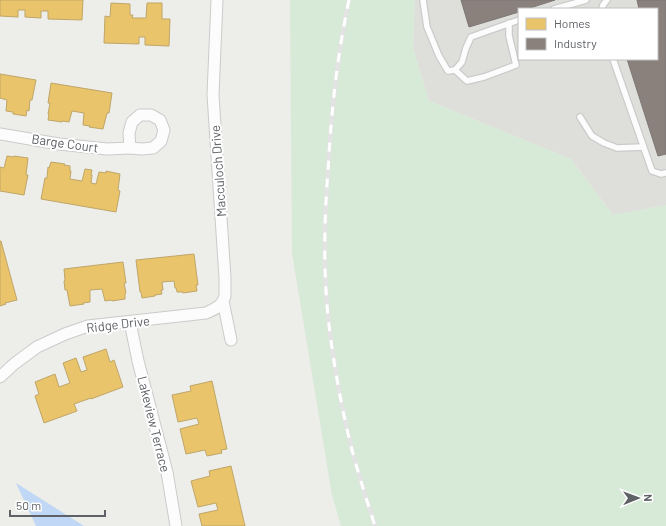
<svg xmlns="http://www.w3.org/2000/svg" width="666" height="526" font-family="Barlow,sans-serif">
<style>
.industrial{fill:#dededa;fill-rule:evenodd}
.green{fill:#d7e9d7}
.water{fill:#c0d7f5}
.homes{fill:#e9c46a;stroke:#bfa669}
.industry{fill:#8a817c;stroke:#7d7775}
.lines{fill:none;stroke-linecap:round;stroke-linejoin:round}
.service-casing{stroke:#cbcbcb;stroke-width:8}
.minor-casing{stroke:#cbcbcb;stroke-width:13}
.service{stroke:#fcfcfc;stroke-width:5.5}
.minor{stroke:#fcfcfc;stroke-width:11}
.rail-casing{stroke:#e3e3e3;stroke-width:4.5}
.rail{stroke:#fff;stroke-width:3;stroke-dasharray:9;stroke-linecap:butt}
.labels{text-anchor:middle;stroke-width:4;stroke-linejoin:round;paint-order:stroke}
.street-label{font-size:13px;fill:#5e6166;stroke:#fff}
</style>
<rect width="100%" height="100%" fill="#edede9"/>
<path class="industrial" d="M415,0H666V205L613,215L571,159L429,101L413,48ZM519,9H657V59H519Z"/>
<polygon class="green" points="290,0 415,0 413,48 429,101 571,159 613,215 666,205 666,526 341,526 332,495 292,253"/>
<polygon class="water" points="16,483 84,526 36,526"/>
<g class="homes">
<polygon points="0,0 83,0 82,20 48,19 48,11 41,11 41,18 25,17 25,10 18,10 18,17 0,16"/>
<polygon points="111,3 130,4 130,15 133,15 132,18 146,18 147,3 162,3 162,19 170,19 169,46 145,45 145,37 139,37 139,44 104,43 105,16 110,17"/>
<polygon points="0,74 36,80 32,100 30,100 29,111 27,110 26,116 13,114 13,112 6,111 7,100 0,98"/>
<polygon points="51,83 112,93 109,113 107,113 103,129 89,127 90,126 83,125 84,113 72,111 69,122 62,121 62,122 48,120 49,114 48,114 50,103 48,103"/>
<polygon points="7,156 14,157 14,156 28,158 26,175 28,175 24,195 0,191 0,167 4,168"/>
<polygon points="51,162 65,164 64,165 70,166 70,171 71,171 70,179 82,181 85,169 92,170 91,175 92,175 91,183 96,184 99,172 106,173 106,171 120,174 118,190 120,191 116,212 41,199 45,178 47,178 48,167 49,168"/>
<polygon points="0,241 1,241 17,300 5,303 6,304 0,306"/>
<polygon points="194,254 198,285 196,285 197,291 183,293 183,292 177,292 176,288 175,288 174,281 162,282 163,290 161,290 162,294 155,295 155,296 142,298 141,292 140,292 136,260"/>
<polygon points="123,262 126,283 124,283 126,293 125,294 125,299 112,301 111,300 105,301 102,289 90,290 90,302 83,303 84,304 70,306 67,290 65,290 64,281 65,280 64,269"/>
<polygon points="106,349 110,362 114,360 123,387 91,399 91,398 74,404 77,411 44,423 35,396 39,394 35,382 55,374 59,387 70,383 63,363 76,358 81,372 87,370 83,357"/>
<polygon points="212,381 227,449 221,450 222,453 207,456 205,450 186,454 180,429 199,424 197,418 178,422 172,395 191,391 190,386"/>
<polygon points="231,466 245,526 202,526 199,514 218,510 216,503 198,507 191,481 210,476 209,471"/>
</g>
<g class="industry">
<polygon points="461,0 555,0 527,9 519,9 519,12 469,27"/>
<polygon points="637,0 666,0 666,154 658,156 627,59 657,59 657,9 639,9"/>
</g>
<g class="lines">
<defs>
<g id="service">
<polyline points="423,0 427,27 439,56 448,71 455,70 462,62 466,48 471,37 519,20"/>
<polyline points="554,9 586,0"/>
<polyline points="602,9 603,5 607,0"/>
<polyline points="613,59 652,171 661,174 666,173"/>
<polyline points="455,70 467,81 484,77 516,65 509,36 509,23"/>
<polyline points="580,117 592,136 604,143 617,148 643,147"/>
</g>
<g id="minor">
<polyline points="217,0 213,95 225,278 225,296 223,301 231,340"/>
<polygon points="140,115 151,115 160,120 164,130 161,141 153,148 142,149 130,148 129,133 132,122"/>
<polyline points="0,134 59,144 107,149 130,148"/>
<polyline points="130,322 138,361 167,472 176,526"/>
<path d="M0,377L14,364L37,347L65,334L88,326L206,313C213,310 220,307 223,301"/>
</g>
</defs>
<use href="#service" class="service-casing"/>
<use href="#minor" class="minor-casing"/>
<use href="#service" class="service"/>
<use href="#minor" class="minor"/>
<defs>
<path id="rail" d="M349,0C337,56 331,114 328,171C324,222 323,274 329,325C334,367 342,410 352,450C359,476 367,501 375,526"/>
</defs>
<use href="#rail" class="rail-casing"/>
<use href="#rail" class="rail"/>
</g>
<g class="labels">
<g class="street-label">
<text transform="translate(65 143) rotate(8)" y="5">Barge Court</text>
<text transform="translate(218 171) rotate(-94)" y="5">Macculoch Drive</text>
<text transform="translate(118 324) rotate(-7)" y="5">Ridge Drive</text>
<text transform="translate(154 424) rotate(76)" y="5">Lakeview Terrace</text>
</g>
</g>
<rect x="518" y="8" width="140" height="52" fill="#ffffff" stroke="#bfc0c2"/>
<rect x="526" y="18" width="20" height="12" fill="#e9c46a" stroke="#bfc0c2"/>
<text x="554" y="28" font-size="12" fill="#5e6166">Homes</text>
<rect x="526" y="38" width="20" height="12" fill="#8a817c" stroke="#bfc0c2"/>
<text x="554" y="48" font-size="12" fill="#5e6166">Industry</text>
<g transform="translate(638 498) rotate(89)" stroke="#ffffff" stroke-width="3" paint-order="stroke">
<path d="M0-3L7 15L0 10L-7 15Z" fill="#5e6166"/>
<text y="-6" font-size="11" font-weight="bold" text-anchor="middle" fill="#5e6166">N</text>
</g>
<path d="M10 510v6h95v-6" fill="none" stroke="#5e6166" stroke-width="2"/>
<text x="16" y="510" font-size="12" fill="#5e6166" stroke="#ffffff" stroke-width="3" paint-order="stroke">50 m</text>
</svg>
